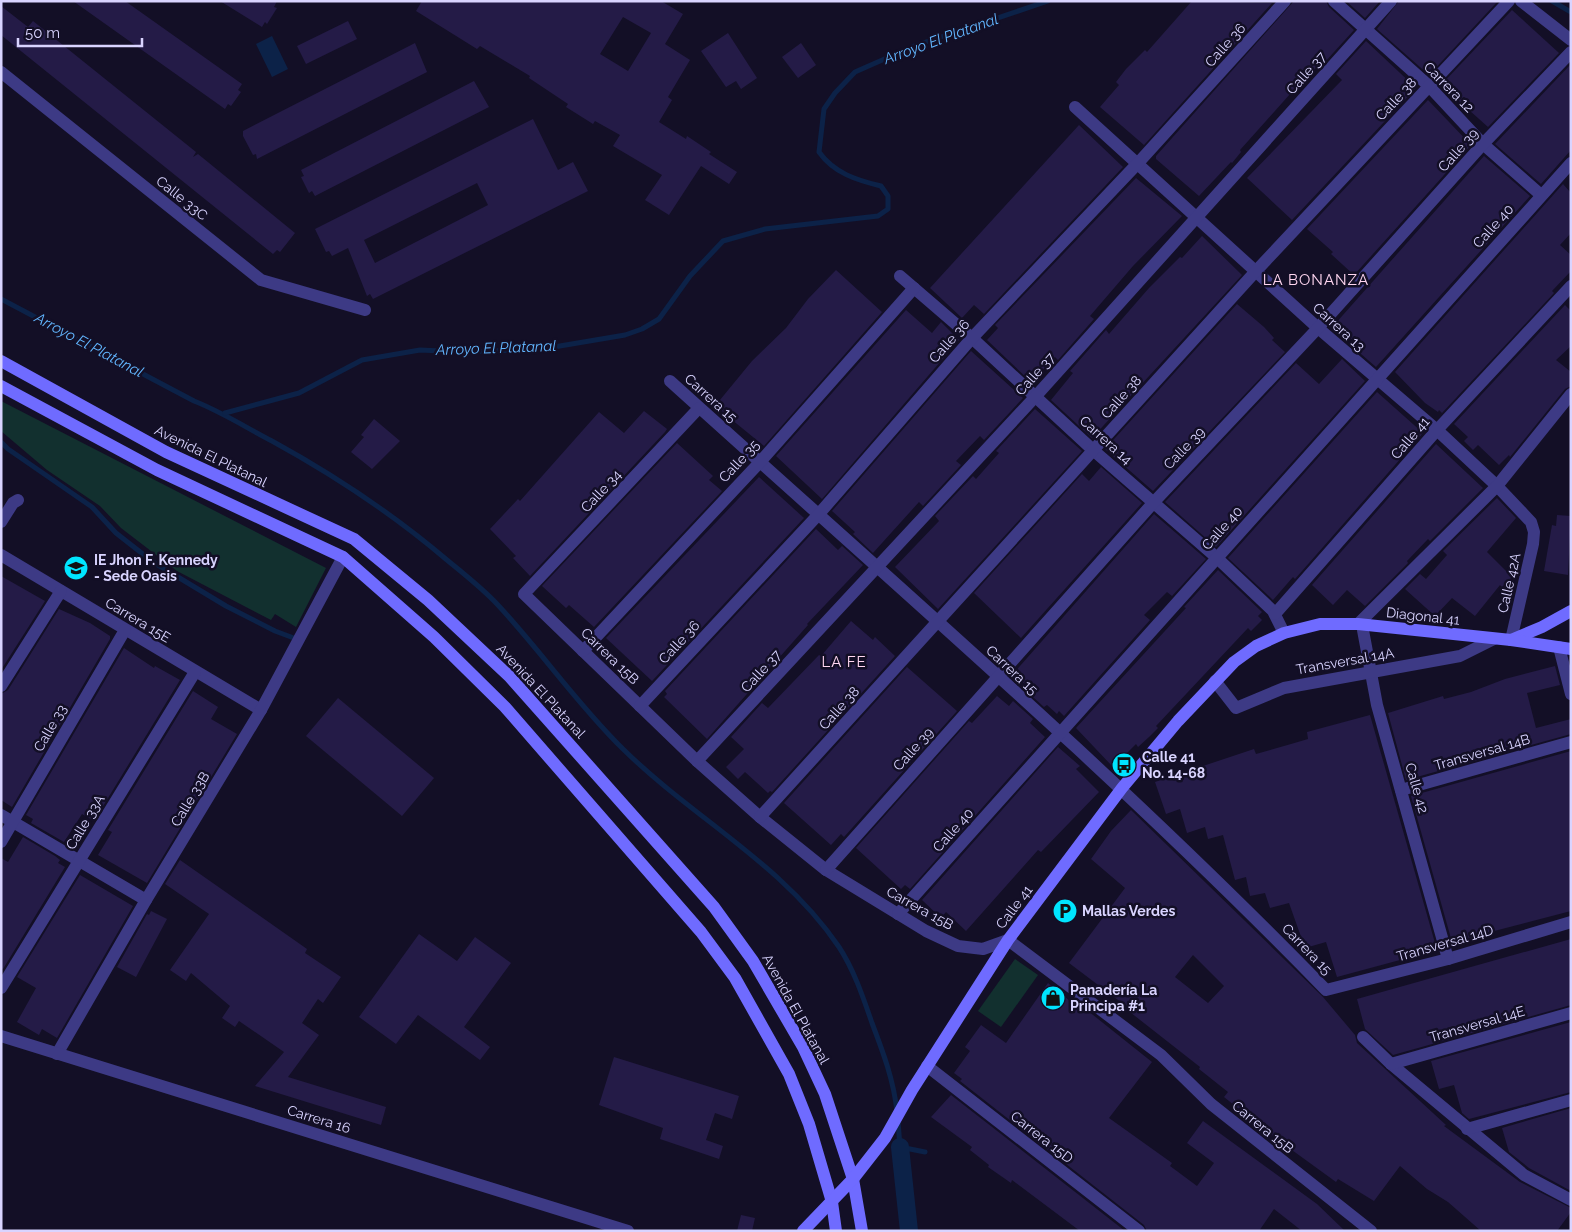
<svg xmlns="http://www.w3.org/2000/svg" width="1572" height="1232" font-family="Raleway,sans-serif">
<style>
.green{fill:#12302f}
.water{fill:#0c2248}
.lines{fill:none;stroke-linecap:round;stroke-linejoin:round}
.stream{stroke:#0c2248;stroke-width:5}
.canal{stroke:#0c2248;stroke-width:18}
.building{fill:#241b47;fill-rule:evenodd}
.minor{stroke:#3d3a85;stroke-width:12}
.tertiary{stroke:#3d3a85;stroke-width:12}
.secondary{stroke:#6f6bff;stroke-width:12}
.labels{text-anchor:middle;stroke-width:5;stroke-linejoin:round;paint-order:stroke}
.street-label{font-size:14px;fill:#d9d4ff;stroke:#130f26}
.poi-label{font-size:14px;font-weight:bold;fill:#d9d4ff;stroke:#130f26;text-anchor:start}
.water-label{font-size:15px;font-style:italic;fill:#62b6ff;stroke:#130f26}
.neighbourhood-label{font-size:15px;letter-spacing:1px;fill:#ffd6f0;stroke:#130f26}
</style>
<rect width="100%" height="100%" fill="#130f26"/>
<g class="green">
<polygon points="1,401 326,568 296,627 275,614 271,620 177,571 121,528 100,506 47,470 1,431"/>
<polygon points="1015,959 1038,975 1001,1027 978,1011"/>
</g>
<polygon class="water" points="272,36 288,69 272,77 256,44"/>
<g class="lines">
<g class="stream">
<polyline points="1552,1 1571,12"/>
<path d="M1,299L194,401C222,412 245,427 272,441C334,475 393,514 447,560C464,574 482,588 497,604C541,651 577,704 623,749C693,818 783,864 839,947C854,970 863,997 872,1023C883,1052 894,1081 897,1112"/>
<path d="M225,413L299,393L362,360L420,350L463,352L542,349L625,335L642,329L659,319L690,276L723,241L765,229L878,216L888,209V196L881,186C856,180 834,173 819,152L824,109L835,93L855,72L914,46L1048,1"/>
<polyline points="1,442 8,449 92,507 116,533 153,562 226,606 275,631 299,640"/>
<polyline points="898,1121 900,1147 925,1152"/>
</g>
<polyline class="canal" points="900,1147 909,1231"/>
</g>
<g class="building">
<polygon points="73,1 125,1 242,84 238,90 241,92 231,106 228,104 225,109"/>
<polygon points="220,1 277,1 274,7 277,8 267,24 265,22 262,27"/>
<path d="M422,1H661L683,14L665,44L690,60L668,97L672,100L659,122L686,139L687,136L711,152L709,154L737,172L729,184L701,166L669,215L645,200L662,175L613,146L620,135L595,121L593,124L566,107L568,104L529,78L530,76L480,46L477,49L416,11ZM623,17L651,33L628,71L600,54Z"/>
<polygon points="1192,1 1272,3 1144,145 1100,107 1119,85 1116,82 1126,69 1145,50 1147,52"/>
<polygon points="1294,1 1326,1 1329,7 1354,30 1324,63 1322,61 1301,86 1299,84 1240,150 1241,152 1232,163 1231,162 1199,196 1156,159 1156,156"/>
<polygon points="1346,1 1380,1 1365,18"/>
<polygon points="1399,1 1498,1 1429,75 1377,29"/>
<polygon points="1,6 28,27 33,21 196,152 193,157 198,154 295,233 280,252 277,250 273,254 1,35"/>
<polygon points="1512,10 1559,53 1488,127 1441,85"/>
<polygon points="348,21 357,39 306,64 297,46"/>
<polygon points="728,33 757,78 741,89 736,81 726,87 701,51"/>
<polygon points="1366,41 1416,88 1292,220 1247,178 1342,80 1336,74"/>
<polygon points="415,43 427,72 257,159 256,154 253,155 243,136 243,131"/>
<polygon points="801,43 816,65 798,78 782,57"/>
<polygon points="1571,64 1571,150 1541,184 1495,144"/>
<polygon points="474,81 489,107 315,196 312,191 309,193 301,177 304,176 301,170"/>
<polygon points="1428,100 1471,145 1354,275 1331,254 1333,252 1307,229"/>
<path d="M533,119L558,170L573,162L588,191L373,299L370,294L367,296L348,248L332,256L329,251L326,252L315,229ZM477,183L488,205L375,263L364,240Z"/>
<polygon points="1079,125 1123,167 984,314 974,305 962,318 930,288"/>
<polygon points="1484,156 1530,196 1376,367 1353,347 1357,344 1335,324"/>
<polygon points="1136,178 1182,216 1133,266 1090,316 1094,319 1058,360 1055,357 1031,382 987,340 998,328 995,325"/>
<polygon points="1563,184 1571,193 1571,233 1560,245 1571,255 1571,271 1552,291 1554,293 1442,413 1439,410 1438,412 1425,403 1395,372"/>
<polygon points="1202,236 1242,275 1092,438 1051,400 1073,373 1070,371 1106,330 1109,334 1149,288 1180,257 1182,258"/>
<polygon points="836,270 882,312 764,446 715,406 752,361 786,328 808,299"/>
<polygon points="1237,304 1264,327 1274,338 1272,340 1285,352 1153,491 1105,449"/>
<polygon points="1565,305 1571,311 1571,346 1556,360 1571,372 1571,386 1565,389 1510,457 1509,455 1499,465 1478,445 1473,450 1464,441 1468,437 1454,424"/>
<polygon points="906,310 932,333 941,322 959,340 822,499 776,456"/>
<polygon points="971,351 1023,398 984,440 980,436 956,461 961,465 923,506 919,502 873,553 853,534 855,532 832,511"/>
<polygon points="1342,359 1365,381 1216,547 1165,502 1296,363 1319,384"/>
<polygon points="1377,392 1423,433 1295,579 1293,577 1273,600 1228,558"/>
<polygon points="1035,409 1082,451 938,609 895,567 939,521 935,516 973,476 976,479 999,453 996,451"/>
<polygon points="644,411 667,429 665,432 530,576 513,558 516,556 490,529 518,499 520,501 599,412 624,433"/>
<polygon points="374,419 400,441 372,469 351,452 364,437 361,435"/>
<polygon points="677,443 713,476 709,480 722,491 594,627 569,605 566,608 542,586"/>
<polygon points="1436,444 1483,488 1430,541 1428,539 1407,561 1408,563 1365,606 1347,590 1333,605 1312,585"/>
<polygon points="1101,467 1142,503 1021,638 974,593 1082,474 1089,481"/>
<polygon points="759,477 804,518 652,681 606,638"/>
<polygon points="1497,498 1516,518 1487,552 1512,577 1502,587 1500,585 1475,616 1452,598 1435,616 1405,589 1420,574 1426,579 1447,555 1443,551"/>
<polygon points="1154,514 1206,559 1172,596 1167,592 1144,615 1150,620 1064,716 1059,711 1057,714 1047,705 1044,707 1023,688 1026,685 1013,674"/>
<polygon points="1557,515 1571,516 1568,575 1544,571 1552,525 1556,526"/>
<polygon points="816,529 838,550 842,546 863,565 807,624 808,625 707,739 664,697 667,694 665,691"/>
<polygon points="1218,570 1262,612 1258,616 1262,620 1251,631 1248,628 1156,726 1158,728 1149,737 1138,747 1136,744 1113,767 1076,728 1186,608 1184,607"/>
<polygon points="1,576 45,601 1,670"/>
<polygon points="59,609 90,623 110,636 110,639 12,807 1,800 1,694 8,690"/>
<polygon points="851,621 873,640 875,637 895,656 772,792 770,791 768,793 745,772 738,779 726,767 744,749 731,737 762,703 768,708 819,655 821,656"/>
<polygon points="124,648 154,668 155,666 180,680 94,821 82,814 64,842 31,823 33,819 26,815"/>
<polygon points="1555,666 1560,685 1527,693 1536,728 1571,719 1571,734 1406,780 1388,713 1443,696 1444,699 1471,692 1505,679"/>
<polygon points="907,667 957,711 844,837 841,834 831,845 784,803"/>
<polygon points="193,691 218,707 211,719 237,734 147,883 98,855 112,832 108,830"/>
<polygon points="997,696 1009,706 1013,701 1033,719 1030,723 1045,737 910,889 905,885 901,889 856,848 969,721 972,723"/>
<polygon points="338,698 434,778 402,816 306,736"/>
<polygon points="1370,715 1437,950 1337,977 1326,942 1305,948 1289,903 1270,908 1265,893 1250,896 1246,877 1235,880 1223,835 1208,839 1205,827 1187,833 1180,809 1166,814 1155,782 1254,749 1256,754 1291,744 1308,739 1307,732"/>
<polygon points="1058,747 1080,766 1076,769 1099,792 1041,852 1038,850 966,931 946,912 941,918 922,900"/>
<polygon points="1571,751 1571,911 1452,942 1411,796"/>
<path d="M1131,810L1323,997L1355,1035L1357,1043L1446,1125L1444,1126L1520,1182L1571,1208V1212L1557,1231H1481L1448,1202L1427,1189L1400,1166L1374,1201L1338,1179L1336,1182L1274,1137L1224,1097L1228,1092L1199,1069L1200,1067L1121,1005L1122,1003L1069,963L1125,888L1091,859L1111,831ZM1193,955L1224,986L1208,1003L1175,977Z"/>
<polygon points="23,837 55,856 60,860 58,863 65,867 3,969 1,968 1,858 8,862"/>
<polygon points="180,860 307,949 305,953 341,977 323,1003 318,999 302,1023 319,1035 288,1077 386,1107 381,1125 255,1086 284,1052 239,1021 235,1027 222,1018 230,1006 191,973 186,981 170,970 209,914 165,884"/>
<polygon points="80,875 133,906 57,1038 42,1029 39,1035 17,1022 36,988 17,977"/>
<polygon points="151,911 167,919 136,977 117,967 147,914 149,915"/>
<polygon points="419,934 457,961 475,937 511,963 464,1027 490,1047 480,1060 418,1015 396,1044 359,1017"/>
<polygon points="1571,939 1571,1005 1393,1055 1365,1029 1357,999"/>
<polygon points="1048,983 1076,1006 1078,1003 1152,1062 1109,1118 1172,1163 1170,1166 1197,1186 1214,1163 1187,1143 1203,1121 1317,1204 1345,1231 1302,1231 1274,1209 1259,1231 1147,1231 1144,1225 960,1081 962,1079 954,1073 970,1051 965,1047 981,1025 1006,1043"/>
<polygon points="1571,1022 1571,1092 1469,1119 1462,1113 1454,1085 1439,1089 1431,1061"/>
<polygon points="614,1057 739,1096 732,1119 715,1113 706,1140 723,1146 719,1159 660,1139 663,1128 599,1105"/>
<polygon points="951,1095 1125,1231 1080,1231 1012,1180 1011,1183 988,1167 989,1165 970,1150 972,1147 931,1117"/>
<polygon points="1571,1108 1571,1191 1529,1168 1509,1152 1502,1128"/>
<polygon points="741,1215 755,1218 752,1231 737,1231"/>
</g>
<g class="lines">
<g class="minor">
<polyline points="1334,1 1428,85 1483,144 1541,195"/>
<polyline points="1521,1 1571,40"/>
<polyline points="1,72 261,280 365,310"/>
<polyline points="1075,107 1318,328 1437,430 1497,486 1531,522 1534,532 1533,544 1511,640"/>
<polyline points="900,276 972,338 1093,450 1216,557 1273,611 1284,633"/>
<path d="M670,381C891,581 1118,776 1326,990L1448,959L1571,922"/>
<polyline points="699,408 524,594 697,761 760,817 826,870 926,931 958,946 983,949 1008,940"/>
<polyline points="1,522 13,503 18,500"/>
<polyline points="1,555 261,710"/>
<polyline points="1275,614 1437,430 1571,286"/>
<polyline points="1358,624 1497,486 1571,394"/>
<polyline points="1362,625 1377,705 1448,959"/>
<polyline points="1559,647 1571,694"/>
<polyline points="583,651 760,462 914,288"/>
<polyline points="1215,681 1236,708 1284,688 1460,656 1494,639"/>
<polyline points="1,686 61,591"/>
<polyline points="640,706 818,515 972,338 1139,162 1285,1"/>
<polyline points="697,761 1036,396 1391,1"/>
<polyline points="1401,790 1571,742"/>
<polyline points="1,815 146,900"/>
<polyline points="760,817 1256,271 1509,1"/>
<polyline points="1,842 125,630"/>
<polyline points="826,870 1154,502 1318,328 1483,144 1571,52"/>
<polyline points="898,914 1571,163"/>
<polyline points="1,988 195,672"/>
<polyline points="1363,1037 1391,1064 1524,1175 1571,1200"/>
<polyline points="57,1054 146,900 261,710 343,557"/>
<polyline points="1391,1064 1571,1013"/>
<polyline points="927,1066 1139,1231"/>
<polyline points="1467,1129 1571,1100"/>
</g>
<g class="tertiary">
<polyline points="1008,940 1161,1055 1211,1104 1371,1231"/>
<polyline points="1,1036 628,1231"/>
</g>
<g class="secondary">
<polyline points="1,361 166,452 354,539 428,600 509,676 714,907 753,961 803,1047 825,1094 853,1179 862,1231"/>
<polyline points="1,386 157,470 343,557 434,637 505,707 701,932 735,978 789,1074 809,1124 832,1202 836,1231"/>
<polyline points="1511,640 1542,627 1571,611"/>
<polyline points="803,1231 853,1179 885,1138 912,1090 1008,940 1122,788 1178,721 1234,662 1256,646 1284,633 1320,624 1358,624 1511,640 1571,649"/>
</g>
</g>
<defs>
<symbol id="school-disc" viewBox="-11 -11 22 22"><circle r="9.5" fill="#00e5ff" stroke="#130f26"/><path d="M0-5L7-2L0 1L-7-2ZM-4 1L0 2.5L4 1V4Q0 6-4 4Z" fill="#111"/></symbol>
<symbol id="bus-disc" viewBox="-11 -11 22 22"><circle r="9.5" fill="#00e5ff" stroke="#130f26"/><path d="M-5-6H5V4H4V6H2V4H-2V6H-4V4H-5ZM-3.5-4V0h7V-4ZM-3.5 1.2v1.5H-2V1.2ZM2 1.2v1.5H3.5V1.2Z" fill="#111"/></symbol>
<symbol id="parking-disc" viewBox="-11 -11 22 22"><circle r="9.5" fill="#00e5ff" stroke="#130f26"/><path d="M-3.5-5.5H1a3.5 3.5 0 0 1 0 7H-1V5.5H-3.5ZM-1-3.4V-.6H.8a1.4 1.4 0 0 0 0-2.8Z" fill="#111"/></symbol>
<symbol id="shop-disc" viewBox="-11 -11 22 22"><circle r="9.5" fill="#00e5ff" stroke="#130f26"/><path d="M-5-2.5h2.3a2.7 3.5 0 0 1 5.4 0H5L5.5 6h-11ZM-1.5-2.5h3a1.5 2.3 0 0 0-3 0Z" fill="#111"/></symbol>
</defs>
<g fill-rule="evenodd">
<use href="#school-disc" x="62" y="554" width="28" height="28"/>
<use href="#bus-disc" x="1110" y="751" width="28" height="28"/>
<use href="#parking-disc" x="1051" y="897" width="28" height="28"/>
<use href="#shop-disc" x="1039" y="984" width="28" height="28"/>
</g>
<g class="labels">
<g class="street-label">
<text transform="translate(1225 45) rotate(-48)" y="5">Calle 36</text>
<text transform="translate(1306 73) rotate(-48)" y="5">Calle 37</text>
<text transform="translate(1449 87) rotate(45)" y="5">Carrera 12</text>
<text transform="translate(1396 99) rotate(-47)" y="5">Calle 38</text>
<text transform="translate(1458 150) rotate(-48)" y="5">Calle 39</text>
<text transform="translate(182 198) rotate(39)" y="5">Calle 33C</text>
<text transform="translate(1493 226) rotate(-48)" y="5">Calle 40</text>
<text transform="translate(1339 327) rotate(42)" y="5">Carrera 13</text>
<text transform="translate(949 341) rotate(-48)" y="5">Calle 36</text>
<text transform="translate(1035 374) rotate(-48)" y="5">Calle 37</text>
<text transform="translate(1121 397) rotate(-48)" y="5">Calle 38</text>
<text transform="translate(711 398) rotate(42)" y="5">Carrera 15</text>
<text transform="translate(1410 438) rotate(-49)" y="5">Calle 41</text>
<text transform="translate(1106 440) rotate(42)" y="5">Carrera 14</text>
<text transform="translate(1184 448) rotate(-46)" y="5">Calle 39</text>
<text transform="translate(211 456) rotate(26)" y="5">Avenida El Platanal</text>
<text transform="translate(739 461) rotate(-47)" y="5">Calle 35</text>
<text transform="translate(601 491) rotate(-47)" y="5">Calle 34</text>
<text transform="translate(1222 528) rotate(-48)" y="5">Calle 40</text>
<text transform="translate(1509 583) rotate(-77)" y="5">Calle 42A</text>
<text transform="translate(1423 616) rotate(6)" y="5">Diagonal 41</text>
<text transform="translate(138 620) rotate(31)" y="5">Carrera 15E</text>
<text transform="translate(679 642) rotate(-47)" y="5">Calle 36</text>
<text transform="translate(610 656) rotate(44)" y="5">Carrera 15B</text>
<text transform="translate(1345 661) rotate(-10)" y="5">Transversal 14A</text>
<text transform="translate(1012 670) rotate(43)" y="5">Carrera 15</text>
<text transform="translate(761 671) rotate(-47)" y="5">Calle 37</text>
<text transform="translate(541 691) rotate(47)" y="5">Avenida El Platanal</text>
<text transform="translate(839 708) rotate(-48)" y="5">Calle 38</text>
<text transform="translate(50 728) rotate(-60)" y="5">Calle 33</text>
<text transform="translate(913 749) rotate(-48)" y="5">Calle 39</text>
<text transform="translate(1482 752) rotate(-16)" y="5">Transversal 14B</text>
<text transform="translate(1417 788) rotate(74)" y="5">Calle 42</text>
<text transform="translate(190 799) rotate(-59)" y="5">Calle 33B</text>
<text transform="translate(85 822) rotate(-59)" y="5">Calle 33A</text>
<text transform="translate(953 830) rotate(-48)" y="5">Calle 40</text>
<text transform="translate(1014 907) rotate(-53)" y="5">Calle 41</text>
<text transform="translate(920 908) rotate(29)" y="5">Carrera 15B</text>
<text transform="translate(1445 943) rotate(-16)" y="5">Transversal 14D</text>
<text transform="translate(1307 949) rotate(46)" y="5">Carrera 15</text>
<text transform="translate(796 1009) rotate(61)" y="5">Avenida El Platanal</text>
<text transform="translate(1477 1024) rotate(-16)" y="5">Transversal 14E</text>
<text transform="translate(319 1119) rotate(17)" y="5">Carrera 16</text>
<text transform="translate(1263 1127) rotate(39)" y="5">Carrera 15B</text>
<text transform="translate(1042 1137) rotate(38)" y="5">Carrera 15D</text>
</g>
<g class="poi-label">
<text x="94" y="565">IE Jhon F. Kennedy<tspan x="94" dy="16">- Sede Oasis</tspan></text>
<text x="1142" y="762">Calle 41<tspan x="1142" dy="16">No. 14-68</tspan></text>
<text x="1082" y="916">Mallas Verdes</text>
<text x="1070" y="995">Panadería La<tspan x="1070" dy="16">Principa #1</tspan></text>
</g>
<g class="water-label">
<text transform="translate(941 39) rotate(-20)" y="5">Arroyo El Platanal</text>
<text transform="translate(89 345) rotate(28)" y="5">Arroyo El Platanal</text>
<text transform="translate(496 348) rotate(-2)" y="5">Arroyo El Platanal</text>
</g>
<g class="neighbourhood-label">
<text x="1316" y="285">LA BONANZA</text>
<text x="844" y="667">LA FE</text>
</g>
</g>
<rect width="1572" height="1232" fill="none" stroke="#d9d4ff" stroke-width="5"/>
<path d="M18 38v8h124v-8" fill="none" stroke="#d9d4ff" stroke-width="2.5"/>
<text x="25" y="38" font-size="15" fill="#d9d4ff" stroke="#130f26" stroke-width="4" paint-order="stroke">50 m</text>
</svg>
